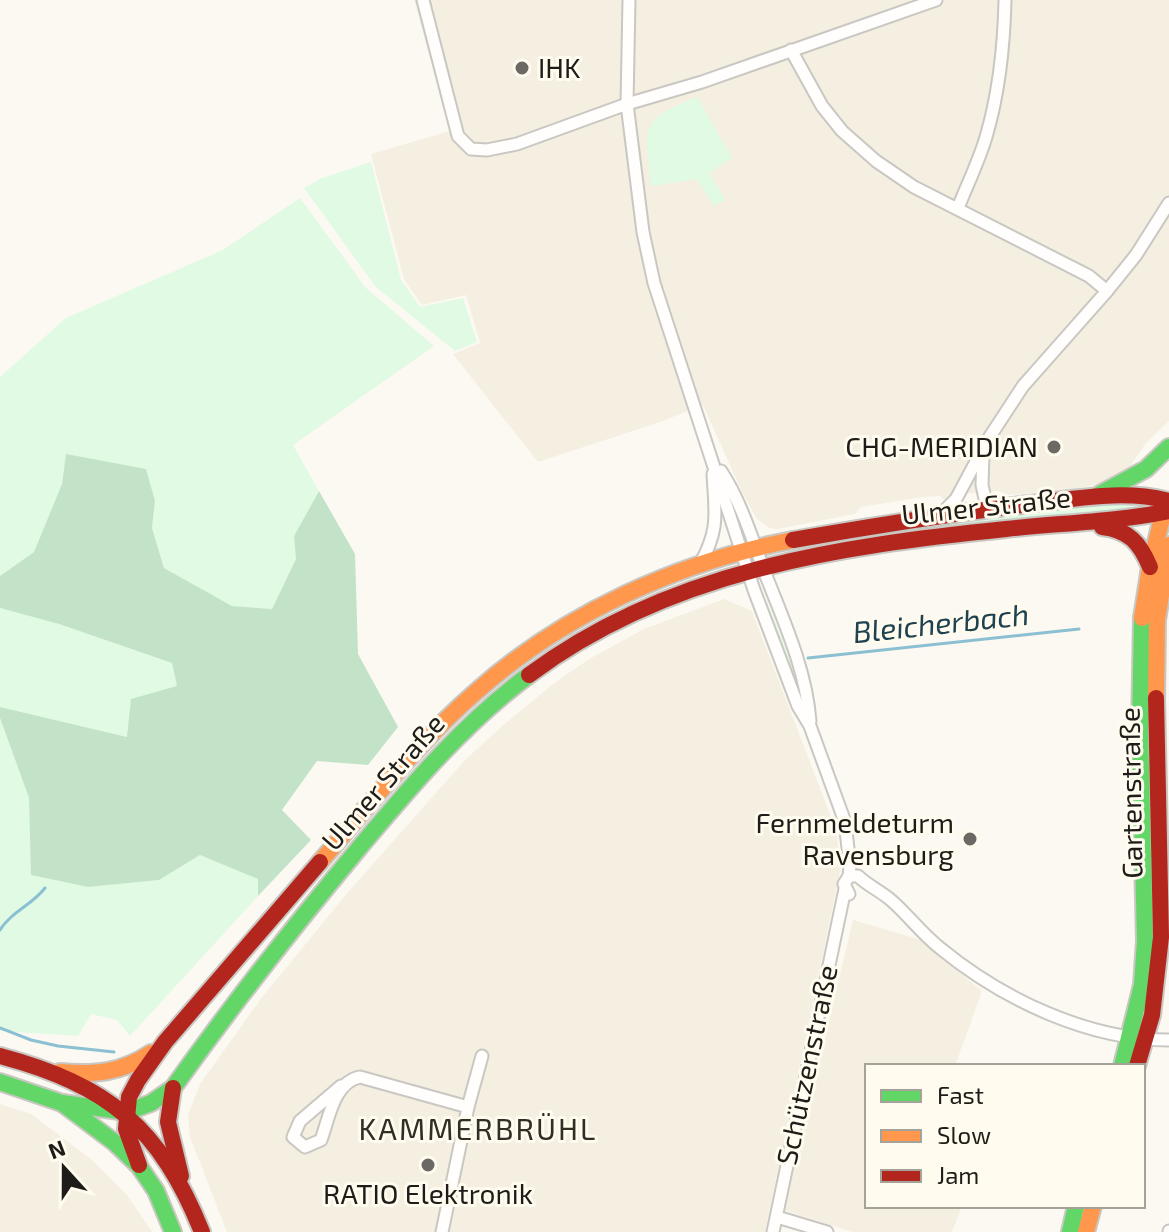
<svg xmlns="http://www.w3.org/2000/svg" width="1169" height="1232" font-family="'Exo 2',sans-serif">
<style>
.built{fill:#f4efe1}
.green{fill:#e0fae3}
.forest{fill:#c3e3c8}
.lines{fill:none;stroke-linecap:round;stroke-linejoin:round}
.stream{stroke:#8bc0d2;stroke-width:3}
.street-casing{stroke:#c9c7c2;stroke-width:15}
.fast-casing{stroke:#c9c7c2;stroke-width:20}
.slow-casing{stroke:#c9c7c2;stroke-width:20}
.jam-casing{stroke:#c9c7c2;stroke-width:20}
.street{stroke:#fffefd;stroke-width:11}
.fast{stroke:#63d668;stroke-width:16}
.slow{stroke:#ff974d;stroke-width:16}
.jam{stroke:#b3261e;stroke-width:16}
.poi-dot{fill:#6c6964;stroke:#fffbef;stroke-width:3}
.labels{text-anchor:middle;stroke-width:6;stroke-linejoin:round;paint-order:stroke}
.poi-label{font-size:28px;fill:#1e1c18;stroke:#fffbef;text-anchor:end}
.street-label{font-size:28px;fill:#1e1c18;stroke:#fffbef}
.water-label{font-size:30px;font-style:italic;fill:#1e424f;stroke:#fffbef}
.neighbourhood-label{font-size:30px;letter-spacing:2px;fill:#312e25;stroke:#fffbef}
</style>
<rect width="100%" height="100%" fill="#fcf9f2"/>
<g class="built">
<polygon points="414,0 1169,0 1169,421 1146,443 1128,469 1106,482 1076,489 1009,495 999,491 959,494 956,499 943,499 940,496 923,497 861,507 855,514 778,529 769,528 757,519 742,492 703,405 660,422 538,462 453,354 480,343 466,295 422,305 404,279 371,154 450,131"/>
<polygon points="724,599 752,611 836,830 841,867 765,1232 227,1232 190,1137 188,1115 200,1084 260,1000 344,897 464,761 501,727 553,684 589,659 644,629"/>
<polygon points="853,920 918,939 982,991 955,1066 867,1066 867,1206 962,1206 952,1232 852,1232 784,1210"/>
<polygon points="0,1104 31,1114 92,1160 127,1195 152,1232 0,1232"/>
</g>
<g class="green">
<path d="M697,97L732,158L709,173L725,200L714,206L697,179L651,186C646,128 637,120 697,97Z"/>
<polygon points="371,162 401,280 420,307 463,298 477,342 455,351 376,287 304,188 322,178"/>
<polygon points="300,198 366,288 434,346 293,445 319,491 294,536 296,559 272,609 232,606 164,568 152,528 155,501 66,455 62,484 34,552 0,576 0,377 66,318 223,250"/>
<path d="M1142,500L1143,507L936,529L798,552V549C844,540 889,529 936,522C1004,512 1074,507 1142,500Z"/>
<polygon points="765,597 794,668 805,704 801,703 763,598"/>
<polygon points="0,608 59,624 172,663 177,686 127,737 0,707"/>
<polygon points="0,718 29,798 32,875 88,887 159,880 200,855 258,879 258,896 130,1036 117,1020 91,1014 78,1036 0,1031"/>
</g>
<polygon class="forest" points="66,454 146,469 155,501 152,528 164,568 232,606 272,609 296,559 294,536 319,491 355,554 358,654 398,727 368,765 317,761 282,810 311,840 258,896 258,879 200,855 159,880 88,887 31,875 29,798 0,718 0,707 127,737 131,699 177,686 172,663 59,624 0,608 0,576 34,552 62,484"/>
<g class="lines">
<g class="stream">
<polyline points="808,658 1079,629"/>
<path d="M0,930C11,912 32,905 45,888"/>
<polyline points="0,1028 31,1040 58,1046 114,1052"/>
</g>
<defs>
<g id="street">
<polyline points="423,0 458,136 471,149 487,150 517,144 627,104 702,82 936,0"/>
<polyline points="629,0 627,104 643,232 654,283 754,590 798,706 810,726 845,822 850,866 849,876 844,884 849,894"/>
<polyline points="791,50 822,106 842,131 876,161 914,187 1089,276 1107,291"/>
<path d="M958,208C967,185 979,161 986,137C999,93 1004,46 1005,0"/>
<polyline points="983,454 982,485 987,508"/>
<path d="M721,471C740,500 751,535 763,568C782,617 806,668 810,721"/>
<polyline points="942,513 956,499 987,441 1023,386 1107,291 1136,255 1169,203"/>
<path d="M700,564C720,529 715,512 713,474"/>
<path d="M849,876H858C868,886 881,891 892,901C909,916 922,934 940,948C1002,999 1088,1040 1169,1040"/>
<path d="M341,1086L300,1121L293,1137L305,1147L321,1140C329,1118 334,1082 360,1077L468,1107"/>
<polyline points="777,1217 827,1232"/>
<polyline points="442,1232 468,1107 482,1056"/>
<polyline points="773,1232 845,889"/>
<polyline points="1169,1232 1169,1231"/>
</g>
<g id="fast">
<polyline points="1100,494 1146,469 1169,447"/>
<polyline points="1122,1066 1142,985 1145,941 1140,729 1142,618"/>
<polyline points="0,1082 62,1103 114,1142 139,1166 156,1191 173,1232"/>
<path d="M62,1103L127,1112L151,1103L173,1088C232,1005 294,926 359,848C412,785 463,724 529,675"/>
<polyline points="1070,1232 1076,1206"/>
</g>
<g id="slow">
<polyline points="1142,618 1150,567 1165,506"/>
<polyline points="1156,698 1157,620 1169,545"/>
<path d="M320,862C370,804 418,742 477,691C565,613 678,562 793,540"/>
<path d="M60,1072C95,1075 121,1073 151,1053"/>
<polyline points="1086,1232 1093,1206"/>
</g>
<g id="jam">
<path d="M1102,527C1129,530 1140,543 1150,567"/>
<path d="M793,540C872,526 950,514 1029,504C1076,499 1123,489 1169,501"/>
<path d="M529,675C668,571 838,546 1006,529C1060,523 1115,522 1169,511"/>
<path d="M0,1056C108,1085 160,1127 202,1232"/>
<polyline points="1137,1066 1152,1015 1161,937 1156,698"/>
<polyline points="173,1088 168,1122 181,1176"/>
<polyline points="139,1165 126,1129 129,1097 138,1080 165,1042 320,862"/>
</g>
</defs>
<use href="#street" class="street-casing"/>
<use href="#fast" class="fast-casing"/>
<use href="#slow" class="slow-casing"/>
<use href="#jam" class="jam-casing"/>
<use href="#street" class="street"/>
<use href="#fast" class="fast"/>
<use href="#slow" class="slow"/>
<use href="#jam" class="jam"/>
</g>
<g class="poi-dot">
<circle cx="522" cy="68" r="8"/>
<circle cx="1054" cy="447" r="8"/>
<circle cx="970" cy="839" r="8"/>
<circle cx="428" cy="1165" r="8"/>
</g>
<g class="labels">
<g class="poi-label">
<text x="538" y="78" text-anchor="start">IHK</text>
<text x="1038" y="457">CHG-MERIDIAN</text>
<text x="954" y="833">Fernmeldeturm<tspan x="954" dy="32">Ravensburg</tspan></text>
<text x="428" y="1204" text-anchor="middle">RATIO Elektronik</text>
</g>
<g class="street-label">
<text transform="translate(986 506) rotate(-6)" y="10">Ulmer Straße</text>
<text transform="translate(383 782) rotate(-49)" y="10">Ulmer Straße</text>
<text transform="translate(1131 793) rotate(-91)" y="10">Gartenstraße</text>
<text transform="translate(807 1065) rotate(-78)" y="10">Schützenstraße</text>
</g>
<g class="water-label">
<text transform="translate(941 624) rotate(-6)" y="10">Bleicherbach</text>
</g>
<g class="neighbourhood-label">
<text x="478" y="1140">KAMMERBRÜHL</text>
</g>
</g>
<rect x="865" y="1064" width="280" height="144" fill="#fffbef" stroke="#a5a299" stroke-width="2"/>
<rect x="881" y="1090" width="40" height="12" fill="#63d668" stroke="#a5a299" stroke-width="2"/>
<text x="937" y="1104" font-size="24" fill="#1e1c18">Fast</text>
<rect x="881" y="1130" width="40" height="12" fill="#ff974d" stroke="#a5a299" stroke-width="2"/>
<text x="937" y="1144" font-size="24" fill="#1e1c18">Slow</text>
<rect x="881" y="1170" width="40" height="12" fill="#b3261e" stroke="#a5a299" stroke-width="2"/>
<text x="937" y="1184" font-size="24" fill="#1e1c18">Jam</text>
<g transform="translate(64 1168) rotate(339)" stroke="#fffbef" stroke-width="6" paint-order="stroke">
<path d="M0-6L14 30L0 20L-14 30Z" fill="#1e1c18"/>
<text y="-12" font-size="22" font-weight="bold" text-anchor="middle" fill="#1e1c18">N</text>
</g>
</svg>
